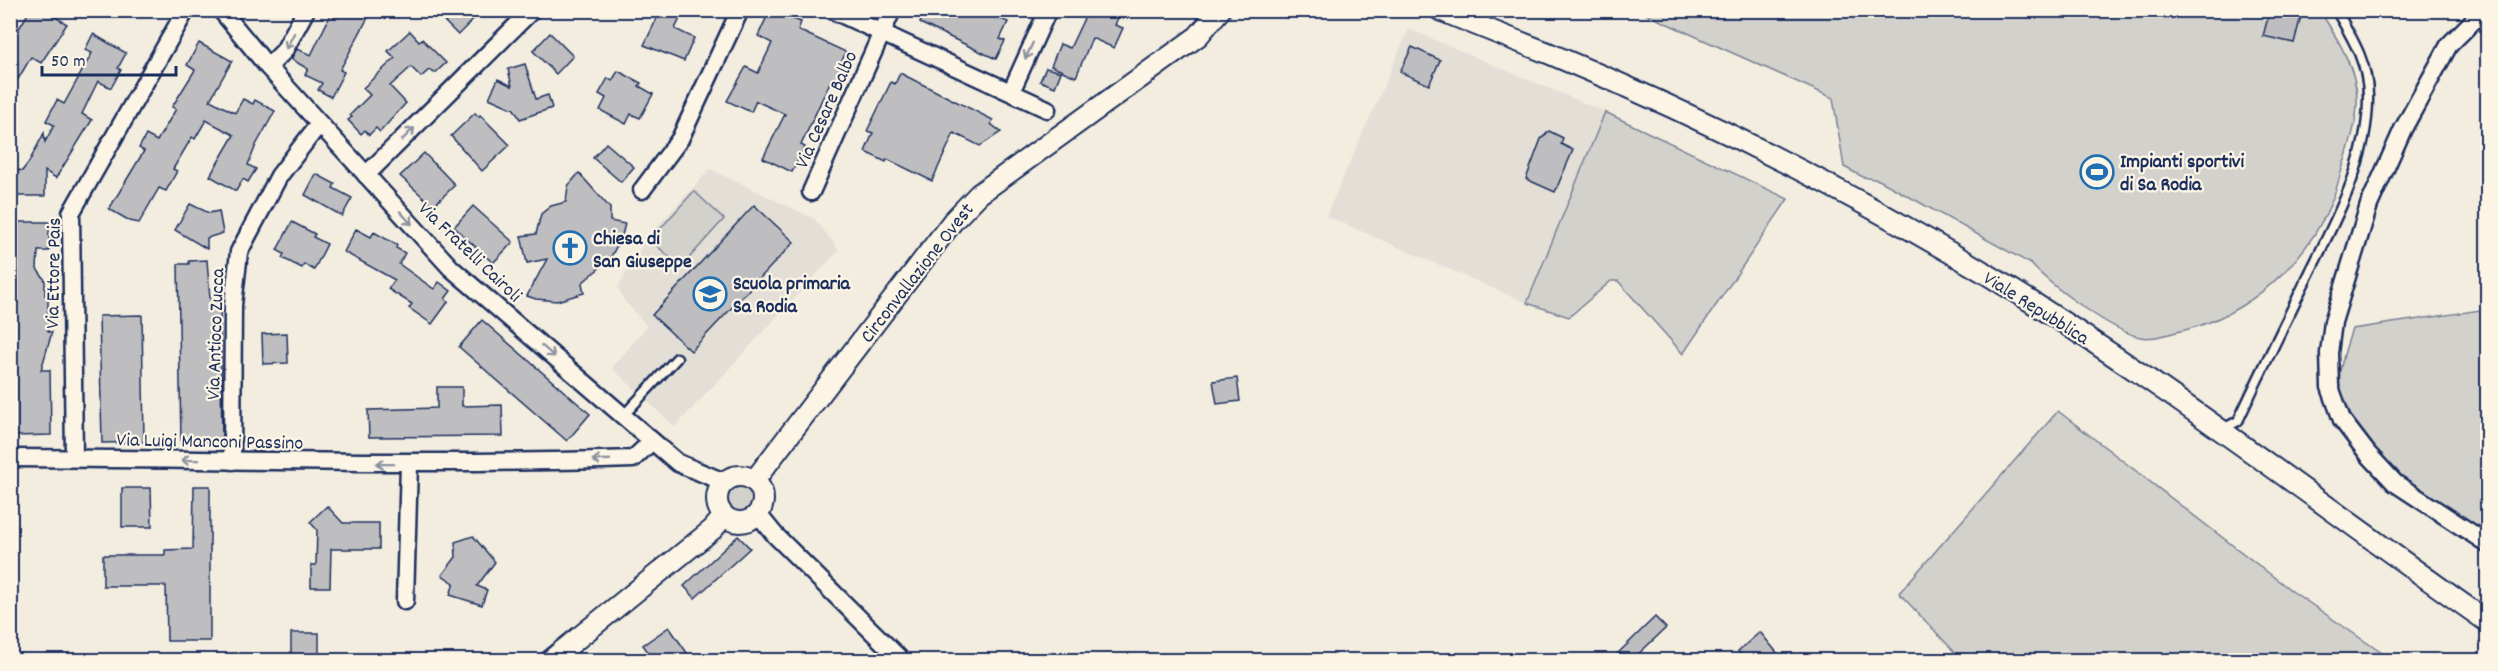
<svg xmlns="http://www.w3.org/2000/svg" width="2498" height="671" font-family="Dekko,sans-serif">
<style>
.built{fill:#e3dfd6}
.green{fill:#d3d1cc;stroke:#778095;stroke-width:1.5}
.building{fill:#bebec0;stroke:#1b2f5e;stroke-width:1.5}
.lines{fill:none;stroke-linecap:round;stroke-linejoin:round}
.service-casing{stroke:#1b2f5e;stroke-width:13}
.minor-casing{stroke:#1b2f5e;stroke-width:21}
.tertiary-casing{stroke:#1b2f5e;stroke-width:24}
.service{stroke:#fcf5e5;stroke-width:8}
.minor{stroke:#fcf5e5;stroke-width:16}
.tertiary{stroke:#fcf5e5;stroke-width:20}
.oneway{stroke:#8c92a2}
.labels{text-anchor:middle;stroke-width:4.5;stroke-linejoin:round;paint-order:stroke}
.street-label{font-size:20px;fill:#1b2f5e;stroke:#fcf5e5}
.poi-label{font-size:20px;font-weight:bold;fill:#1b2f5e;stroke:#fcf5e5;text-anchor:start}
</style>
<rect width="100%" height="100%" fill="#f3ede0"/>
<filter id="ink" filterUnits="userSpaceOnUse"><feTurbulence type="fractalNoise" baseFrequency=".0167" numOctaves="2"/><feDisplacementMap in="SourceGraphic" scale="12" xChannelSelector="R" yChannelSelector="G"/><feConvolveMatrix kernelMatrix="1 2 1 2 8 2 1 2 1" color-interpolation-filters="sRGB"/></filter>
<g filter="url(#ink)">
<g class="built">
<polygon points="1409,29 1605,112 1527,303 1326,216"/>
<polygon points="710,169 815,219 839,250 675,427 612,368 647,326 623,299 618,287 646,239"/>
</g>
<g class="green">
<path d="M1639,11H2320C2335,35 2351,59 2356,88C2360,112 2352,137 2345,160C2340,174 2337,189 2331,203C2305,264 2248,314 2185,330C2171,333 2153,340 2140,337C2112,331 2051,286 2031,264L1879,180L1863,177L1844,167L1833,98Z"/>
<polygon points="1605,112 1788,199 1683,354 1618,281 1611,281 1569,317 1527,303"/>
<polygon points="694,191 724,219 681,267 650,240"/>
<path d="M2487,309V541C2455,516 2351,447 2341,410C2334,380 2343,357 2352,329Z"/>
<polygon points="2058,411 2292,591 2392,660 1962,660 1899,593"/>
<circle cx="738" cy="497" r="16"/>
</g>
<g class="building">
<polygon points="30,10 54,10 52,15 67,24 41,63 31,57 10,93 10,29 17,32"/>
<polygon points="333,10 372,10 340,70 344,72 331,97 318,90 322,83 305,75 308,69 291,59 297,49 311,55"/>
<polygon points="433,10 482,10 458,35"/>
<polygon points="661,10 684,10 675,29 694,38 684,61 644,45"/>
<polygon points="770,10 801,22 798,30 846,52 840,65 843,67 837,80 832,78 801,145 805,147 792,172 763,158 785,114 756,101 751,112 727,101 746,67 758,73 772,43 758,36"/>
<polygon points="925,10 981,10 1008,22 1000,39 1005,41 996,59 920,23"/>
<polygon points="1088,10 1121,10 1115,25 1123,28 1114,48 1092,38 1076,77 1051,66 1060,44 1070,48"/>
<polygon points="2270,10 2302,12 2294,43 2263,36"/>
<polygon points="410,31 419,41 422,39 446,63 435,73 429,70 421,77 411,67 390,86 406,103 380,132 376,128 369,135 365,130 361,134 348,120 352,117 350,115 370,95 363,88 395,58 388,51"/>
<polygon points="550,33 573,56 556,74 533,51"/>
<polygon points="93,34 126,53 118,68 121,70 111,88 98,81 82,114 92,120 56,178 45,171 45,196 10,196 10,187 19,170 22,171 29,162 44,133 45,142 54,125 46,121 57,100 64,104 92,53 85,50"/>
<polygon points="199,43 232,61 210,100 235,113 243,99 253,104 255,100 275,111 256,145 248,165 256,169 248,182 243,179 236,191 210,176 234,135 206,120 195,139 192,137 173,169 177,171 166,191 159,188 139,223 130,221 109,209 144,151 139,148 146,135 157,141 176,109 172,107 195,70 187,65"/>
<polygon points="1412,47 1440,60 1429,85 1400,72"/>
<polygon points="525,64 536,99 548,95 552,108 520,119 514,109 489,98 498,79 512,86 508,69"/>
<polygon points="1046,68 1061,72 1055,87 1040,81"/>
<polygon points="618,71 641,83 639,86 653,94 640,118 631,114 626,124 600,110 606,98 599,94 608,78 612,81"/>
<polygon points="900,73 993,120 991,124 1001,132 980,146 954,133 932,181 887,159 886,162 865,152 873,133 867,131 891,82 895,84"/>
<polygon points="475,113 479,117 480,115 510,145 482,171 451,136"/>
<polygon points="1549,131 1563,138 1561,144 1573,150 1555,192 1526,179 1541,139"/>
<polygon points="606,143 634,167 621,182 593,158"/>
<polygon points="424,153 455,185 433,206 400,176"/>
<polygon points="579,173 610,208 610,221 625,224 622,235 610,259 582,283 584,293 557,301 536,299 527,296 547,259 527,263 521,236 536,234 541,214 551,206 566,202 568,186"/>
<polygon points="316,174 335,184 333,188 352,198 342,216 305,195"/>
<polygon points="190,204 209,213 219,211 223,233 207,238 207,249 175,230"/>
<polygon points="754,205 794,242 691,351 652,315"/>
<polygon points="473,206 513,242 493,263 454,227"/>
<polygon points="10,222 49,222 49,251 38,251 37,269 45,280 45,295 48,295 48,332 52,332 41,370 50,370 51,435 14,436 13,397 10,397 13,309 10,309 10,295 14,295 14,251 10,251"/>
<polygon points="292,222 315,234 313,237 327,244 314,270 304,264 302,268 282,258 284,254 277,250"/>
<polygon points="356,229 371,237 374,232 397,245 396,248 405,253 399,264 434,289 439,282 451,291 445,299 448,302 432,324 409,308 412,304 388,289 395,280 344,252"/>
<polygon points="207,260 210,299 220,299 222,441 181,442 178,264 189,264 189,261"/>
<polygon points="142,315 144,442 102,443 99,316"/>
<polygon points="482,320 590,414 567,441 459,347"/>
<polygon points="287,333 288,363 263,364 262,334"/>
<polygon points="1237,378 1240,401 1217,404 1213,381"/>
<polygon points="437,387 462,387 462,406 502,405 503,436 369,437 368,410 437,408"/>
<polygon points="194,486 210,486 210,641 167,641 166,586 103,586 103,555 165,555 165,550 193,549"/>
<polygon points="122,488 151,488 152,527 122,527"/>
<polygon points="327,506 343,523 379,523 379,549 331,549 330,587 311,587 311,565 316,565 317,530 310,522"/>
<polygon points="473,536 495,562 477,586 487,590 482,605 450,595 454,583 442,575 456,557 455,542"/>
<polygon points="738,536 750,548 695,598 684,586"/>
<polygon points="1655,617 1666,628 1632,660 1611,660"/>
<polygon points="669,627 692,660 654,660 643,645"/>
<polygon points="1760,632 1783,660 1746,660 1738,651"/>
<rect x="291" y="633" width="28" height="27"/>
</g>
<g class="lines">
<defs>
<g id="service">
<polyline points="623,416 677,358"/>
<path d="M2221,430L2238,421C2260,374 2283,327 2306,280C2333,225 2368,163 2368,99C2369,65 2353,39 2336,10"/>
</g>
<g id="minor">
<polyline points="221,10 268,67 451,268 678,463 724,482"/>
<polyline points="832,10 1047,109"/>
<polyline points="2484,10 2449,45 2403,129 2369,205 2333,322 2329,353 2330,387 2342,420 2368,454 2395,483 2488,544"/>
<polyline points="268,67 284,51 306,10"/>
<polyline points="1011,92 1048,10"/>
<polyline points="366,175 532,10"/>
<polyline points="642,190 680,139 740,10"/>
<polyline points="811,192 892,10"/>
<path d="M10,458C218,459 425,466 633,459L652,441"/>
<polyline points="74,458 71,213 186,10"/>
<polyline points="232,461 233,305 239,252 279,176 319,124"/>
<polyline points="758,514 775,535 901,660"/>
<polyline points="405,601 409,464"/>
</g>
<g id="tertiary">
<path d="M1440,10C1476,25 1512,39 1548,53C1696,114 1848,191 1985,273C2160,379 2321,505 2488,622"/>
<circle cx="740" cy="499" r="23"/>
<polyline points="754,481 953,221 979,194 1198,36 1220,10"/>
<polyline points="551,660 713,529 724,516"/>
</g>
</defs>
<use href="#service" class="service-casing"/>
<use href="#minor" class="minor-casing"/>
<use href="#tertiary" class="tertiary-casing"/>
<use href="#service" class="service"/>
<use href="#minor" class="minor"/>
<use href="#tertiary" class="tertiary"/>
</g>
<defs><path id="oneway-shaft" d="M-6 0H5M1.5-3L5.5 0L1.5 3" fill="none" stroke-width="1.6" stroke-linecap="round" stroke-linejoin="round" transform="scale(1.5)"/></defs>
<g class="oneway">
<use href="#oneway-shaft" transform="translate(290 41) rotate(118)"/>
<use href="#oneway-shaft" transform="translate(1029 51) rotate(115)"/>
<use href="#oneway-shaft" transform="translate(408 134) rotate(-45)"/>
<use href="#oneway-shaft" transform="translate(406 218) rotate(47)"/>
<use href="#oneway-shaft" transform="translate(548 351) rotate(41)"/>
<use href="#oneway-shaft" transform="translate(190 460) rotate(-179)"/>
<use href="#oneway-shaft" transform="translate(601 460) rotate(178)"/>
<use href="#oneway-shaft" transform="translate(385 464) rotate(-179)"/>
</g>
</g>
<defs>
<symbol id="stadium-ring" viewBox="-11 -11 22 22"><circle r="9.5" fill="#fcf5e5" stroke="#1f6fb2" stroke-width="1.5"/><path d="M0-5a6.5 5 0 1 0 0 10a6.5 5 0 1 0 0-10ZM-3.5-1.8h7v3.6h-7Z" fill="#1f6fb2"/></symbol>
<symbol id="church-ring" viewBox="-11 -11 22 22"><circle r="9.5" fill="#fcf5e5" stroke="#1f6fb2" stroke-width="1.5"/><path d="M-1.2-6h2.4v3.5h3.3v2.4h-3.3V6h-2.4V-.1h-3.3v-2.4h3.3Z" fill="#1f6fb2"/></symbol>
<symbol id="school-ring" viewBox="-11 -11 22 22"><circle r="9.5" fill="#fcf5e5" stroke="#1f6fb2" stroke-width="1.5"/><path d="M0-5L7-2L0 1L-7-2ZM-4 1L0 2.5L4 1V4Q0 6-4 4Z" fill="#1f6fb2"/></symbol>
</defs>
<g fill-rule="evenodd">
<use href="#stadium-ring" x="2078" y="153" width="38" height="38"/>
<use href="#church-ring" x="551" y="229" width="38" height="38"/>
<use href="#school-ring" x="691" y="275" width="38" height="38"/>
</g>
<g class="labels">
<g class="street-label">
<text transform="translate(825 109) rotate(-66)" y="7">Via Cesare Balbo</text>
<text transform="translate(471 251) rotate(44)" y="7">Via Fratelli Cairoli</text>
<text transform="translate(916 272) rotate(-52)" y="7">Circonvallazione Ovest</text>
<text transform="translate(52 273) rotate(-89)" y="7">Via Ettore Pais</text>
<text transform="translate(2037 307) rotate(32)" y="7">Viale Repubblica</text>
<text transform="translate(214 334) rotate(-88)" y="7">Via Antioco Zucca</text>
<text transform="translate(210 440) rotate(1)" y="7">Via Luigi Manconi Passino</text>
</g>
<g class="poi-label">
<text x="2120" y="167">Impianti sportivi<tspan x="2120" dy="23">di Sa Rodia</tspan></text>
<text x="593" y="244">Chiesa di<tspan x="593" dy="23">San Giuseppe</tspan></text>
<text x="733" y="289">Scuola primaria<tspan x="733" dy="23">Sa Rodia</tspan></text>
</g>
</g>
<rect width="2498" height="671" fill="none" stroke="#fcf5e5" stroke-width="36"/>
<rect x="18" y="18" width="2462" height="635" fill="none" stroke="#1b2f5e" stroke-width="2" filter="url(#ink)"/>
<path d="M42 66v9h134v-9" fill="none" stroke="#1b2f5e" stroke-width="3"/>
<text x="51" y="66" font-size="18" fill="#1b2f5e" stroke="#fcf5e5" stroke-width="4.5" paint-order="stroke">50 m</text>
</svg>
